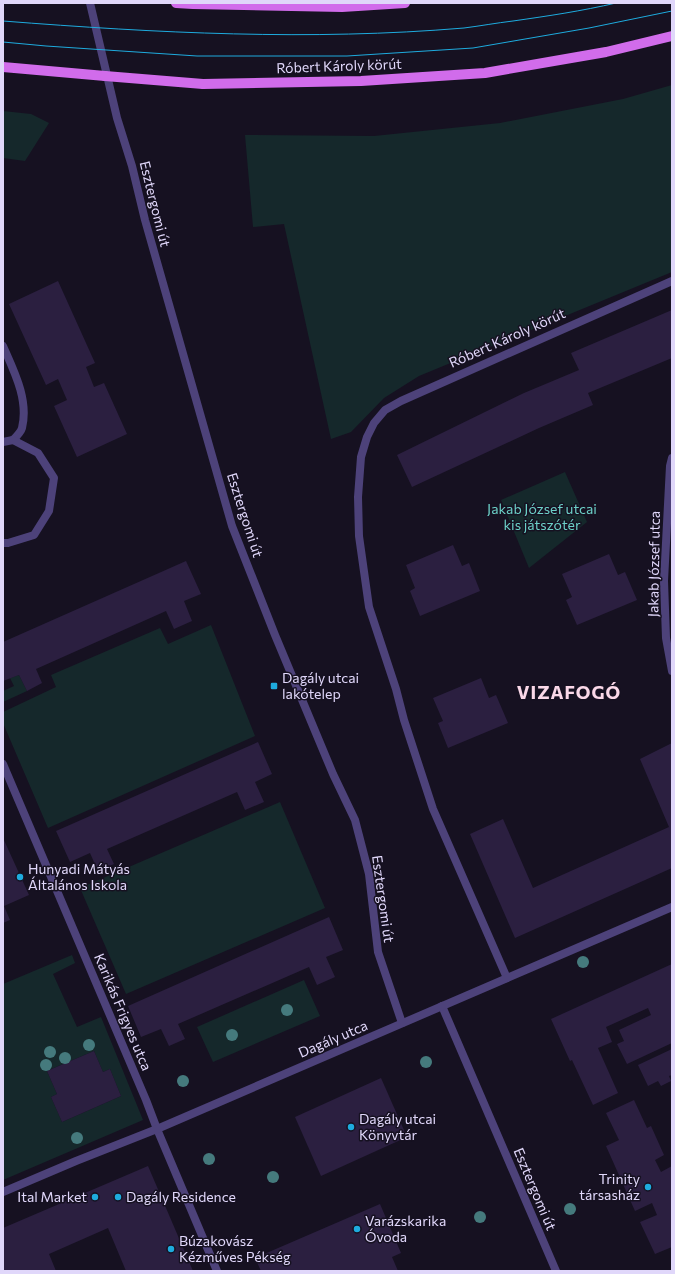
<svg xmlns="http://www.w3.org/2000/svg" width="675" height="1274" font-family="Commissioner,sans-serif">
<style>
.green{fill:#15282b;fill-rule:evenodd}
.building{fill:#2b1f40}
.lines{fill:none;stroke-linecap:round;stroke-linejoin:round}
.lane{stroke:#4d427a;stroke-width:8}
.street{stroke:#4d427a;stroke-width:8}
.primary{stroke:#d16ceb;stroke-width:10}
.tram{stroke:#1eabde;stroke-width:1}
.primary-bridge{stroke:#d16ceb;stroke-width:10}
.tree{fill:#457a7d}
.poi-dot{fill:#1eabde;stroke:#161121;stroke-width:1.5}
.labels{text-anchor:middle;stroke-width:3;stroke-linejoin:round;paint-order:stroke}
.street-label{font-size:14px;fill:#e0d7fa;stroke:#161121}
.park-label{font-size:14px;fill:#6cd0c8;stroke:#161121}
.poi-label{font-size:14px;fill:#e0d7fa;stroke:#161121;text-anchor:start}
.district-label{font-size:18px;font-weight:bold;letter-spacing:1px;fill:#fad8e8;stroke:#161121}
</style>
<rect width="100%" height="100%" fill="#161121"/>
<g class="green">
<polygon points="672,85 672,272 419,376 384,398 351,432 331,439 284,224 253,227 245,135 374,136 500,123 623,99"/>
<polygon points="3,111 31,114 49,123 25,161 3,158"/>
<polygon points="565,472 587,522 529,568 501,500"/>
<polygon points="211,625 255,736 48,828 3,723 3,712 56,687 51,675 160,628 168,644"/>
<polygon points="19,675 27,691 3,702 3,691 14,686 10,678"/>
<polygon points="280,802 325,908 126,994 80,888"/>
<path d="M72,955L75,963L53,974L77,1027L101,1017L143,1120L3,1180V984ZM94,1051L103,1072L110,1069L121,1096L62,1122L51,1097L57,1094L47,1071Z"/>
<polygon points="304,980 320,1016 213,1062 197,1027"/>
</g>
<g class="building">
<polygon points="58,281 95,363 86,367 94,387 104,383 127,434 77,457 54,406 67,400 58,379 46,385 9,304"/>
<polygon points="672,310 672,358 588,393 593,405 539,428 412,487 397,455 524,393 579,370 571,353"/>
<polygon points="453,545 462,566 469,563 480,591 420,616 410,591 415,588 406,565"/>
<polygon points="609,554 618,575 625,572 637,600 577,625 566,600 572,597 562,574"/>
<polygon points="186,561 201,594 184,601 192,621 174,629 166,611 36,669 42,683 27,691 19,675 3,681 3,642"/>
<polygon points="481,678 489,698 496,695 508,723 448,748 438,723 443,721 433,698"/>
<polygon points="258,742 272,774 255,782 264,802 245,810 237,792 107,849 114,864 98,871 90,853 70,862 56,831"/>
<polygon points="672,743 672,868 515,938 470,834 503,819 533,888 669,827 640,759"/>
<polygon points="3,838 29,895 4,906 10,920 3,923"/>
<polygon points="329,917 343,950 326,957 335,977 317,985 309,967 178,1024 185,1039 169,1046 161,1029 141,1037 128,1006"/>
<polygon points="672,964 672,1043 627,1064 617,1044 624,1041 619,1030 651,1015 648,1008 606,1027 612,1042 598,1048 618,1093 593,1105 572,1060 570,1061 551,1019"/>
<polygon points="672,1049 672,1075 669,1076 671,1081 661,1086 658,1081 648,1086 638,1065"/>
<polygon points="94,1051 103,1072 110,1069 121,1096 62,1122 51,1097 57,1094 47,1071"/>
<polygon points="381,1078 407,1137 321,1176 295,1117"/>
<polygon points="634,1100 647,1128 651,1126 664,1155 655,1160 661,1172 672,1166 672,1247 655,1254 640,1222 657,1215 652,1203 635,1211 606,1146 619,1140 606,1113"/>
<polygon points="148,1166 193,1271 126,1271 108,1228 49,1254 56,1271 3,1271 3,1228"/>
<polygon points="380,1204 401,1253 392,1257 398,1271 261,1271 255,1258"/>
</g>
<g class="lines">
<g class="lane">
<path d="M3,346C14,371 29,400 22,428C21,432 16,437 13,440L3,442"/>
<polyline points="3,543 8,543 34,535 49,511 54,478 38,453 13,440"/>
<polyline points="507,978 433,809 404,720 396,689 369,607 359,536 358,497 361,457 367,437 374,423 385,410 401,401 672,281"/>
</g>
<g class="street">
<polyline points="90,3 117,118 132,166 145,220 232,526 275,635 333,774 355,820 369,874 378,952 402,1023"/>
<polyline points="672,458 670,466 664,581 666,638 672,671"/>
<polyline points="3,764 146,1100 157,1129 217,1271"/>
<polyline points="442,1006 556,1271"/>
<polyline points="3,1192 76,1161 157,1129 672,907"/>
</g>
<g class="primary">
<polyline points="176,3 193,4 342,7 405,3"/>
<polyline points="3,67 105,76"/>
<polyline points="203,84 361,81 485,73 606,52 672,36"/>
</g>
<g class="tram">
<path d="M3,21C157,33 310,41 464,28C480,26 496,23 513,21C548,16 582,11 616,3"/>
<polyline points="3,42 46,46 197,56 347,56 473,48 589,28 672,11"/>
</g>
<polyline class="primary-bridge" points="105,76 203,84"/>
</g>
<g class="tree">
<circle cx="583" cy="962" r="6"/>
<circle cx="287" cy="1010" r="6"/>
<circle cx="232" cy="1035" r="6"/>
<circle cx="89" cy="1045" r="6"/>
<circle cx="50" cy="1052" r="6"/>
<circle cx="65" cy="1058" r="6"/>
<circle cx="426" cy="1062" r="6"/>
<circle cx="46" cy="1065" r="6"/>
<circle cx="183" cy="1081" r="6"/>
<circle cx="77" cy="1138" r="6"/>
<circle cx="209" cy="1159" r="6"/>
<circle cx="273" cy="1177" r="6"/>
<circle cx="570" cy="1209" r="6"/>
<circle cx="480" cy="1217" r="6"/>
</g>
<g class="poi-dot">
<rect x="270" y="682" width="8" height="8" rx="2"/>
<circle cx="20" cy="877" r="4"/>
<circle cx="351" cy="1127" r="4"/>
<circle cx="648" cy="1187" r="4"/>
<circle cx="95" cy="1197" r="4"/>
<circle cx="118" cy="1197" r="4"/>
<circle cx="357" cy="1229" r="4"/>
<circle cx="171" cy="1249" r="4"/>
</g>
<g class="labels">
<g class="street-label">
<text transform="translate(339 66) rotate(-2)" y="5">Róbert Károly körút</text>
<text transform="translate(155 204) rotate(76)" y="5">Esztergomi út</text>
<text transform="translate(507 338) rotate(-24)" y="5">Róbert Károly körút</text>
<text transform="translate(245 515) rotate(72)" y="5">Esztergomi út</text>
<text transform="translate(654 564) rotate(-89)" y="5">Jakab József utca</text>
<text transform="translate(383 899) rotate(82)" y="5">Esztergomi út</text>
<text transform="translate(123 1012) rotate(67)" y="5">Karikás Frigyes utca</text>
<text transform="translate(333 1039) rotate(-23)" y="5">Dagály utca</text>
<text transform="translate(535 1189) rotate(67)" y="5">Esztergomi út</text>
</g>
<g class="park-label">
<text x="542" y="514">Jakab József utcai<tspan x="542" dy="16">kis játszótér</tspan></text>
</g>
<g class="poi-label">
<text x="282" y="683">Dagály utcai<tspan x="282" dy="16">lakótelep</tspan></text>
<text x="28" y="874">Hunyadi Mátyás<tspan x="28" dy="16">Általános Iskola</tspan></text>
<text x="359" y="1124">Dagály utcai<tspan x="359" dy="16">Könyvtár</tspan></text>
<text x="640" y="1184" text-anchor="end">Trinity<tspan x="640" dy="16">társasház</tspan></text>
<text x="87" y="1202" text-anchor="end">Ital Market</text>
<text x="126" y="1202">Dagály Residence</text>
<text x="365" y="1226">Varázskarika<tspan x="365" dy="16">Óvoda</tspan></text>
<text x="179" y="1246">Búzakovász<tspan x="179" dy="16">Kézműves Pékség</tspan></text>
</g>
<g class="district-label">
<text x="569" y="699">VIZAFOGÓ</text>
</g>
</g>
<rect width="675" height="1274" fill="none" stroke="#e0d7fa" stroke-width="8"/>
</svg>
